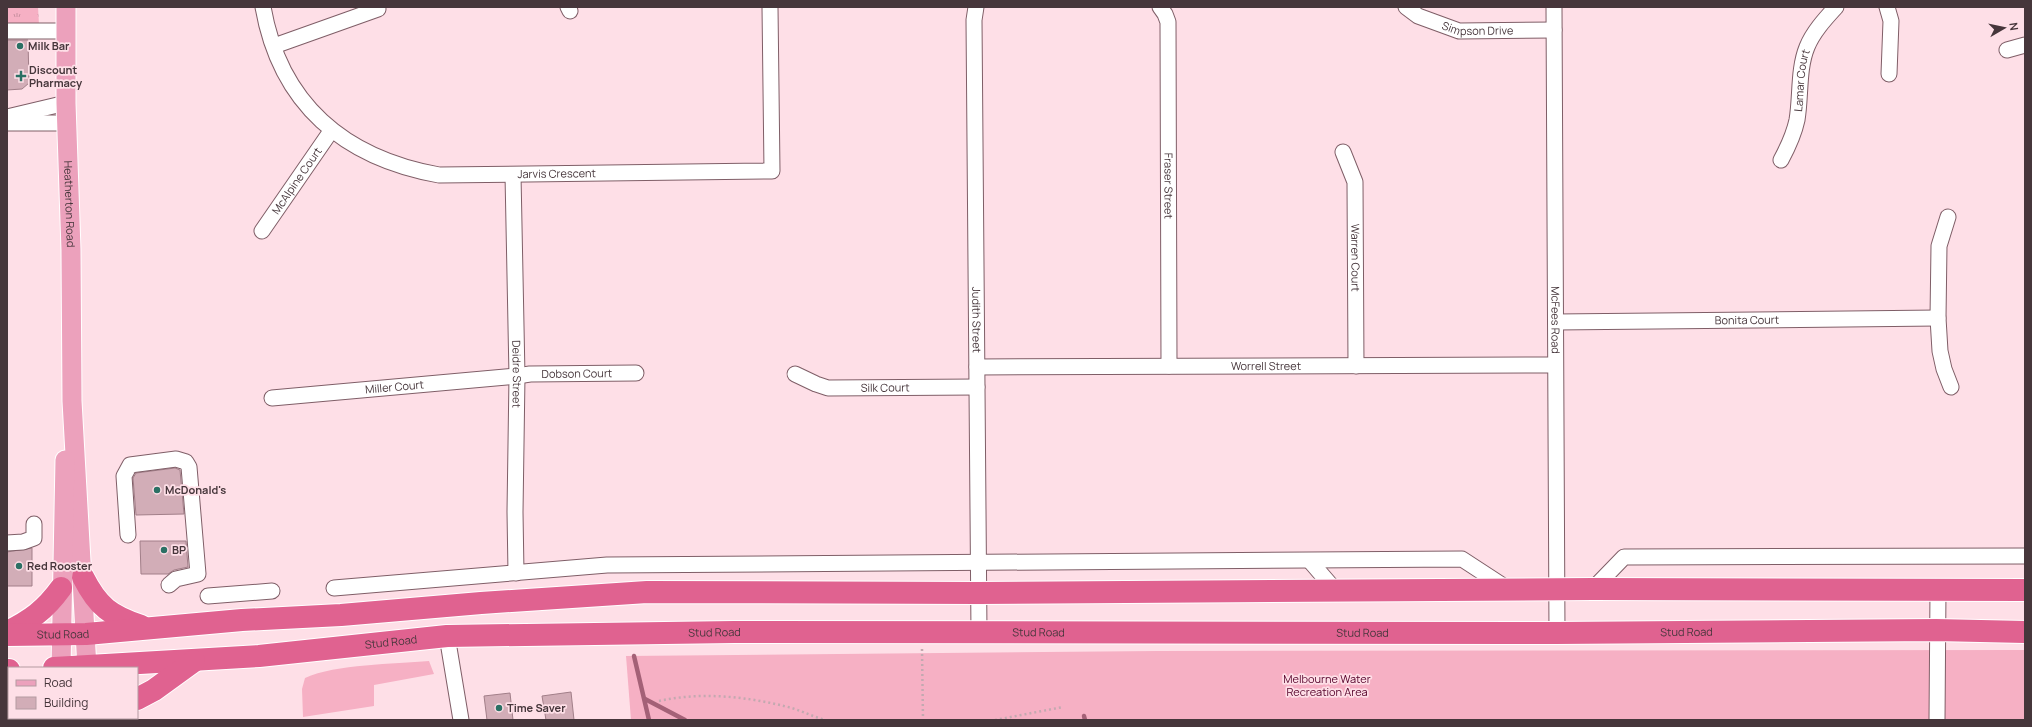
<svg xmlns="http://www.w3.org/2000/svg" width="2032" height="727" font-family="Manrope,sans-serif">
<style>
.grass{fill:#f6b0c4}
.park{fill:url(#park-tufts)}
.lines{fill:none;stroke-linecap:round;stroke-linejoin:round}
.stream{stroke:#a46177;stroke-width:4.5}
.building{fill:#d2adb7;stroke:#a27f89}
.minor-casing{stroke:#7f5e67;stroke-width:17}
.major-casing{stroke:#fff;stroke-width:21}
.highway-casing{stroke:#fff;stroke-width:24}
.path{stroke:#c3a9b0;stroke-width:2.5;stroke-dasharray:2 3;stroke-linecap:butt}
.minor{stroke:#fff;stroke-width:15}
.major{stroke:#eca1bc;stroke-width:19}
.highway{stroke:#e06290;stroke-width:22}
.poi-dot{fill:#2b7064;stroke:#fedfe7;stroke-width:1.5}
.labels{text-anchor:middle;stroke-width:3.5;stroke-linejoin:round;paint-order:stroke}
.street-label{font-size:11px;fill:#46363b;stroke:#fedfe7}
.poi-label{font-size:11px;font-weight:bold;fill:#46363b;stroke:#fedfe7;text-anchor:start}
.park-label{font-size:11px;fill:#540029;stroke:#fedfe7}
</style>
<defs>
<pattern id="park-tufts" width="24" height="20" patternUnits="userSpaceOnUse"><rect width="24" height="20" fill="#f6b0c4"/><path d="M3 7l-1-3M5 7V3M7 7l1-3M15 17l-1-3M17 17v-4M19 17l1-3" fill="none" stroke="#c990a0"/></pattern>
</defs>
<rect width="100%" height="100%" fill="#fedfe7"/>
<g class="grass">
<polygon points="2025,650 2025,720 631,720 626,656 1157,651"/>
<path d="M429,661L434,674L374,685V706L303,717L302,689L305,678C336,664 394,664 429,661Z"/>
</g>
<polygon class="park" points="7,7 38,7 39,25 7,25"/>
<g class="lines">
<g class="stream">
<polyline points="634,656 649,720"/>
<polyline points="645,699 685,720"/>
<polyline points="1084,716 1085,720"/>
</g>
</g>
<g class="building">
<polygon points="7,40 28,40 29,83 22,89 7,90"/>
<polygon points="175,468 180,470 184,514 136,515 133,478 136,473"/>
<polygon points="140,541 186,541 188,567 174,570 168,574 141,574"/>
<polygon points="32,548 32,586 7,586 7,552"/>
<polygon points="571,692 574,720 546,720 542,696"/>
<polygon points="510,693 513,720 487,720 484,696"/>
</g>
<g class="lines">
<defs>
<g id="minor">
<path id="s1" d="M263,7C280,104 344,158 439,175L772,171L770,7"/>
<polyline points="568,7 570,11"/>
<path id="s2" d="M976,7L974,20L979,633"/>
<path id="s3" d="M1160,7L1165,14L1168,22L1169,366"/>
<path id="s4" d="M1406,7L1418,16L1459,31L1554,30"/>
<path id="s5" d="M1554,7L1557,633"/>
<polyline points="1887,7 1891,21 1889,74"/>
<polyline points="7,31 66,31"/>
<polyline points="274,46 378,9"/>
<polyline points="2007,50 2025,45"/>
<polyline points="7,117 66,103"/>
<polyline points="7,123 66,123"/>
<path id="s6" d="M1343,152L1355,182L1356,366"/>
<path id="s7" d="M1781,160C1788,147 1794,134 1797,120C1801,96 1798,69 1807,47C1813,32 1825,19 1836,7"/>
<path id="s8" d="M513,175L517,376L515,512L516,573"/>
<polyline points="1948,217 1939,246 1938,318 1940,351 1944,369 1951,387"/>
<path id="s9" d="M262,231L331,131"/>
<path id="s10" d="M1556,322L1938,318"/>
<path id="s11" d="M977,367L1555,365"/>
<path id="s12" d="M795,374L816,384L828,388L977,387"/>
<path id="s13" d="M272,398L517,376L530,374L636,373"/>
<polyline points="128,535 124,476 130,465 176,459 186,462 189,467 198,574 176,579 169,585"/>
<polyline points="7,543 23,542 34,538 34,524"/>
<polyline points="1310,561 1335,590"/>
<polyline points="334,588 607,565 1462,559 1508,589"/>
<polyline points="1593,589 1624,557 2025,556"/>
<polyline points="208,596 272,591"/>
<polyline points="447,636 461,720"/>
<polyline points="1937,720 1938,590"/>
</g>
<g id="major">
<path id="s14" d="M66,7V103L71,250L72,401L87,668"/>
<polyline points="61,668 65,460"/>
<polyline points="64,718 64,720"/>
<polyline points="91,718 91,720"/>
</g>
<g id="highway">
<path d="M83,577C98,607 111,616 141,626"/>
<path d="M7,632C31,620 45,610 61,588"/>
<path id="s15" d="M7,635L86,634L242,620L341,615L481,603L647,592L978,593L1593,589L2025,590"/>
<path id="s16" d="M54,668L259,656L447,636L734,632L1557,633L1936,630L2025,632"/>
<polyline points="7,670 9,670"/>
<polyline points="137,699 154,690 194,661"/>
<polyline points="49,718 50,720"/>
<polyline points="105,720 107,718"/>
</g>
</defs>
<use href="#minor" class="minor-casing"/>
<use href="#major" class="major-casing"/>
<use href="#highway" class="highway-casing"/>
<g class="path">
<polyline points="922,649 923,720"/>
<path d="M659,701C699,692 743,696 784,706C798,709 811,716 825,720"/>
<polyline points="995,720 1063,707"/>
</g>
<use href="#minor" class="minor"/>
<use href="#major" class="major"/>
<use href="#highway" class="highway"/>
</g>
<g class="poi-dot">
<circle cx="20" cy="46" r="4"/>
<path d="M19 70h4v4h4v4h-4v4h-4v-4h-4v-4h4z"/>
<circle cx="157" cy="490" r="4"/>
<circle cx="164" cy="550" r="4"/>
<circle cx="19" cy="566" r="4"/>
<circle cx="499" cy="708" r="4"/>
</g>
<g class="labels">
<g class="street-label">
<text dy="4" stroke="none"><textPath href="#s4" startOffset="77">Simpson Drive</textPath></text>
<text dy="4" stroke="none"><textPath href="#s7" startOffset="83">Lamar Court</textPath></text>
<text dy="4" stroke="none"><textPath href="#s1" startOffset="379">Jarvis Crescent</textPath></text>
<text dy="4" stroke="none"><textPath href="#s9" startOffset="61">McAlpine Court</textPath></text>
<text dy="4" stroke="none"><textPath href="#s3" startOffset="181">Fraser Street</textPath></text>
<text dy="4" stroke="none"><textPath href="#s14" startOffset="197">Heatherton Road</textPath></text>
<text dy="4" stroke="none"><textPath href="#s6" startOffset="108">Warren Court</textPath></text>
<text dy="4" stroke="none"><textPath href="#s2" startOffset="313">Judith Street</textPath></text>
<text dy="4" stroke="none"><textPath href="#s5" startOffset="313">McFees Road</textPath></text>
<text dy="4" stroke="none"><textPath href="#s10" startOffset="191">Bonita Court</textPath></text>
<text dy="4" stroke="none"><textPath href="#s11" startOffset="289">Worrell Street</textPath></text>
<text dy="4" stroke="none"><textPath href="#s8" startOffset="199">Deidre Street</textPath></text>
<text dy="4" stroke="none"><textPath href="#s13" startOffset="306">Dobson Court</textPath></text>
<text dy="4" stroke="none"><textPath href="#s13" startOffset="123">Miller Court</textPath></text>
<text dy="4" stroke="none"><textPath href="#s12" startOffset="93">Silk Court</textPath></text>
<text dy="4" stroke="none"><textPath href="#s16" startOffset="662">Stud Road</textPath></text>
<text dy="4" stroke="none"><textPath href="#s16" startOffset="1634">Stud Road</textPath></text>
<text dy="4" stroke="none"><textPath href="#s16" startOffset="986">Stud Road</textPath></text>
<text dy="4" stroke="none"><textPath href="#s16" startOffset="1310">Stud Road</textPath></text>
<text dy="4" stroke="none"><textPath href="#s15" startOffset="56">Stud Road</textPath></text>
<text dy="4" stroke="none"><textPath href="#s16" startOffset="338">Stud Road</textPath></text>
</g>
<g class="poi-label">
<text x="28" y="50">Milk Bar</text>
<text x="29" y="74">Discount<tspan x="29" dy="13">Pharmacy</tspan></text>
<text x="165" y="494">McDonald's</text>
<text x="172" y="554">BP</text>
<text x="27" y="570">Red Rooster</text>
<text x="507" y="712">Time Saver</text>
</g>
<g class="park-label">
<text x="1327" y="683">Melbourne Water<tspan x="1327" dy="13">Recreation Area</tspan></text>
</g>
</g>
<rect width="2032" height="727" fill="none" stroke="#46363b" stroke-width="16"/>
<rect x="8" y="667" width="130" height="52" fill="#fedfe7" stroke="#b49ba2"/>
<rect x="16" y="680" width="20" height="6" fill="#eca1bc" stroke="#b49ba2"/>
<text x="44" y="687" font-size="12" fill="#46363b">Road</text>
<rect x="16" y="697" width="20" height="12" fill="#d2adb7" stroke="#b49ba2"/>
<text x="44" y="707" font-size="12" fill="#46363b">Building</text>
<g transform="translate(2004 28) rotate(81)" stroke="#fedfe7" stroke-width="3" paint-order="stroke">
<path d="M0-3L7 15L0 10L-7 15Z" fill="#46363b"/>
<text y="-6" font-size="11" font-weight="bold" text-anchor="middle" fill="#46363b">N</text>
</g>
</svg>
